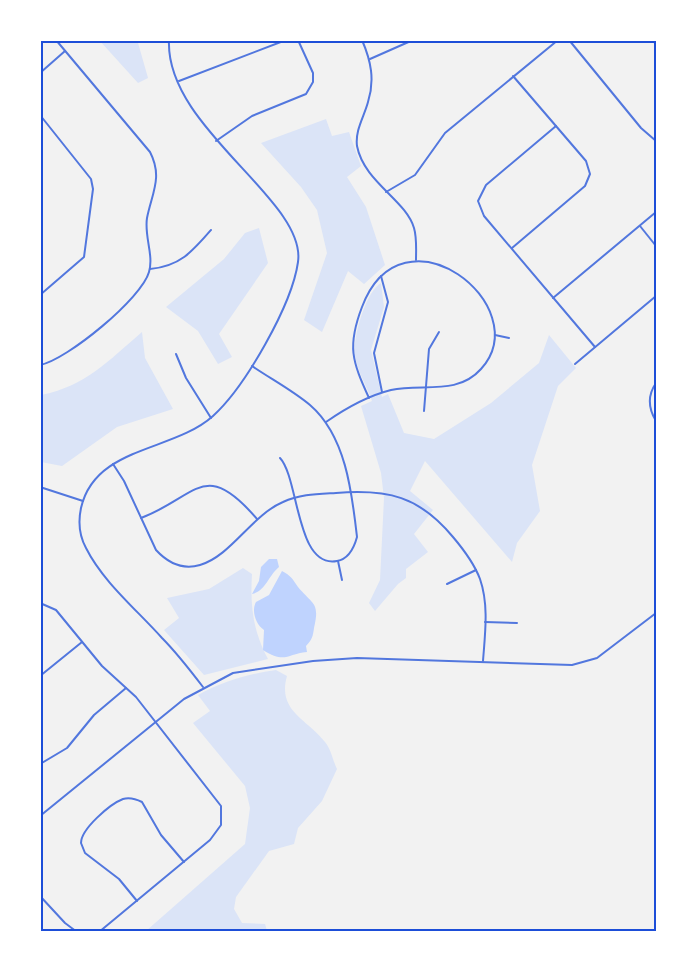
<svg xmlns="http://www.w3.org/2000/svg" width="697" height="972" font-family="Signika,sans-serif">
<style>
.green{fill:#dbe4f7}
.water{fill:#bfd3fe}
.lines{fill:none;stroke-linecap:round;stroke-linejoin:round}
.minor{stroke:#5277de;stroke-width:2}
.neatline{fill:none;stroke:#1d4ed8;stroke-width:2}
</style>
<rect width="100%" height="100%" fill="#f2f2f2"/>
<g class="green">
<polygon points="100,41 165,41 138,43 148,78 138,83"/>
<polygon points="326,119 332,136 349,132 361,166 347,177 366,207 385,265 364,284 348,271 322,332 304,320 327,253 317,210 301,187 261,143"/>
<polygon points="259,228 268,263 219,334 232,357 218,364 198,331 166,307 224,259 245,233"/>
<path d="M381,283L384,307L371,350L382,397L388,394L404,433L434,439L491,403L539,363L549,335L576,368L558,386L532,465L540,511L517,543L512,562L425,461L410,491L433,510L414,534L428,552L406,569V578L398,584L375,611L369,603L380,580L384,498L381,473L361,406L372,401C367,387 357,370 355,356C352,339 366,291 381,283Z"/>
<path d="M142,332L145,358L173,409L117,427L62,466L41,462V395C86,386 108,361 142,332Z"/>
<path d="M243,568L252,574C250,606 253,631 268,659L204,675L164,630L179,618L167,598L209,589Z"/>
<path d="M276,670L287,676C277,711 307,719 325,742C331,749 333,761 337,769L322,801L298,828L294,844L269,851L236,897L234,909L242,923L265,924L267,931H146L245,844L250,808L245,786L193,723L210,711L198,695C223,681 248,674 276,670Z"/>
</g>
<g class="water">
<path d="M269,559H277L279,567C268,576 266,591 252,594L259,581L261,567Z"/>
<path d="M282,571C291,576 292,578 298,587C313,605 320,602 314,628C313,636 312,640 306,646L307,652C287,654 285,664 263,650L264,630C256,625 251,611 256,602L269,595Z"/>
</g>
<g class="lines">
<g class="minor">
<path d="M169,40C165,128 307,200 298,262C292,305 245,387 213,416C173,452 95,446 81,508C78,522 79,535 86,548C103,582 137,610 162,638C177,653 190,670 203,687"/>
<path d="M362,40C371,61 375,80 368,102C364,117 355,130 357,146C364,182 406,200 414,228C417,238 416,250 416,260"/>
<polyline points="569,40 641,128 656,141"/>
<polyline points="653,40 656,45"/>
<polyline points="370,59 413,40"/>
<polyline points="40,73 65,51"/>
<polyline points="179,81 286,40"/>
<polyline points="40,115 91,179 93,189 84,257 40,295"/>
<polyline points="556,126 486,185 478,201 484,216 595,347"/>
<polyline points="216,141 252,116 306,94 313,82 313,73 298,40"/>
<polyline points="386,192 415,175 445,133 558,40"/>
<polyline points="640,226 656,246"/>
<polyline points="512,248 585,186 590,174 586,161 513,76"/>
<path d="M150,269C180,266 192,252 211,230"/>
<polyline points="381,276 388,302 374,353 382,392"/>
<polyline points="553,298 656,212"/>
<polyline points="495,335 509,338"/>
<polyline points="176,354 186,378 211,418"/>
<polyline points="575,364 656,296"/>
<path d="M40,365C67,360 142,298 149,272C154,255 144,236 147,218C152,193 163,177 150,152L56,40"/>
<path d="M252,366C271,379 292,390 310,405C346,436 352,493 357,537C354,548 349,559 337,561C296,569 299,478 280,458"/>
<path d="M656,383C647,396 648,408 656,421"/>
<polyline points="424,411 429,349 439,332"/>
<path d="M326,422C346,408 367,396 391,390C422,383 457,396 481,369C538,306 402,200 362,307C347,346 352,361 369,398"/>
<path d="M113,464L124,481L156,550C168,563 183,570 200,565C231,556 252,515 283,502C300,494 318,494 336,493C388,489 419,496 453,537C464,550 474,563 480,579C489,605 485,634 483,661"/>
<polyline points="40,487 83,501"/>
<path d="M141,518C197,497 204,457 257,519"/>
<polyline points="338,561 342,580"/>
<polyline points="447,584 476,570"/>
<polyline points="40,603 56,610 102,666 136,697 221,806 221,825 210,840 99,932"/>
<polyline points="485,622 517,623"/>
<polyline points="40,676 82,642"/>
<polyline points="40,764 67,748 94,715 126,688"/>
<polyline points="40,816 184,699 233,673 313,661 357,658 572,665 597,658 656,613"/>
<polyline points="40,896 65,923 77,932"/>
<path d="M137,901L119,879L85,853L81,843C81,829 110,804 123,799C130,797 136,799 142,802L161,835L184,862"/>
</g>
</g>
<rect width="697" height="972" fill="none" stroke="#ffffff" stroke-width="84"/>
<rect x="42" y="42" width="613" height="888" class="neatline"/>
</svg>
